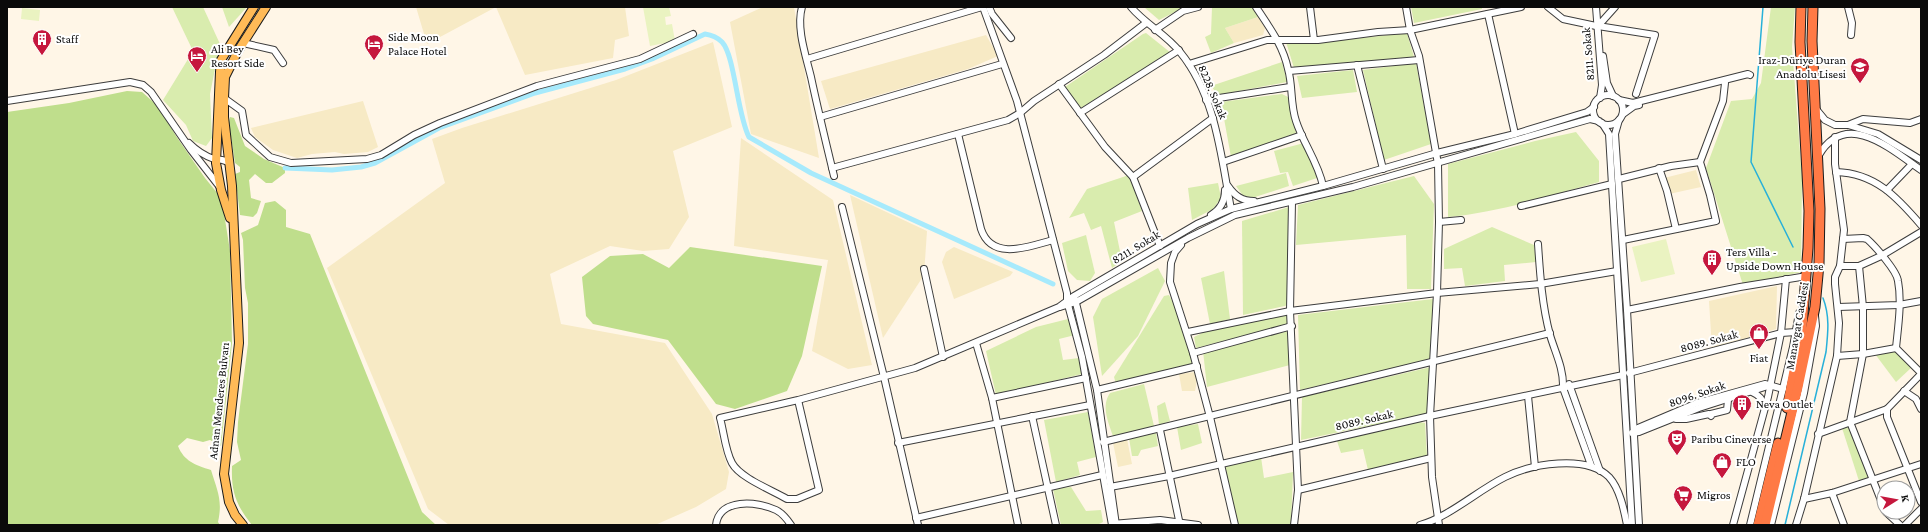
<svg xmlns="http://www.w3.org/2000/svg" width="1928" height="532" font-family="'Crimson Pro',serif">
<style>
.farmland{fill:#f7eac5}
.green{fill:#d9ecae}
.forest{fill:#bfde8c}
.pitch{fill:#eaf3c1}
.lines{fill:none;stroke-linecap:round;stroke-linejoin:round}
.stream{stroke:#27b0d9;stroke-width:1.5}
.canal{stroke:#a7eafc;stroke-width:5}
.minor-casing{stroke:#3d3d3d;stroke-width:8}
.major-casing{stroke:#1b1b1b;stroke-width:10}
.highway-casing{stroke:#1b1b1b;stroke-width:11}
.minor{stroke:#fff;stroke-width:6}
.major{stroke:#ffba57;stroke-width:8}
.highway{stroke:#ff7a45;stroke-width:9}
.labels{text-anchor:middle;stroke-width:4;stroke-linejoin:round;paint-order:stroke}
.poi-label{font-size:12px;fill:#0a0a0a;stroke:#fff;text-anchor:start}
.street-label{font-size:12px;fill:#0a0a0a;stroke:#fff}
</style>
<rect width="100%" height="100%" fill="#fff6e7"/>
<g class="farmland">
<polygon points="416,7 625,7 629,36 615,40 613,58 525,75 496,7 427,44"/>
<polygon points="763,7 794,7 819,158 751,134 730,22"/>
<polygon points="1258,17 1265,28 1263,35 1234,43 1225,28"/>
<polygon points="986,35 998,56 968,69 830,109 821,81"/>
<polygon points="713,42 732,127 673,151 689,217 669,249 643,251 610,246 550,274 561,324 665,343 712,414 729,472 726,489 696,507 655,525 449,525 428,509 327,268 445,183 432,139 462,128 616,80"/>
<polygon points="363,101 378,147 368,152 344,154 335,152 312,154 297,158 273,150 255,137 251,128"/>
<polygon points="741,138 833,200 872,365 848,369 812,351 828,260 734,246"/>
<polygon points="1696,170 1701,187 1669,194 1664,178"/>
<polygon points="850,195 927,231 924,275 883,338"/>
<polygon points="954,247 1013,272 1010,276 954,299 942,262 946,252"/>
<polygon points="1777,286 1776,329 1712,349 1709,301"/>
<polygon points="1195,372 1197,380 1195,391 1182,391 1179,374"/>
<polygon points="1127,439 1132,464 1118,467 1113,443"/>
</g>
<g class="green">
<polygon points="172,7 203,7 220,44 210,94 212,138 206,146 193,141 186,125 163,100 193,51"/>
<polygon points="222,7 247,7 229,27"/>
<polygon points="1144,7 1185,7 1159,20"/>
<polygon points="1212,7 1252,7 1258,17 1225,28 1234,43 1211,53 1205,37 1211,34"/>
<polygon points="1411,7 1482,7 1482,9 1414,23"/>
<polygon points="1771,7 1795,7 1792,47 1802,179 1801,272 1743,285 1706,168 1731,101 1752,99 1761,83"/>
<polygon points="1146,33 1171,53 1081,108 1065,87 1143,34"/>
<polygon points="1407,33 1414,57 1294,68 1286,42 1315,43"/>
<polygon points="1282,62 1287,82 1218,95 1211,86"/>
<polygon points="1416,63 1431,144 1384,160 1363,70"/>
<polygon points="1353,70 1357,92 1302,98 1297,76"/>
<polygon points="1282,94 1288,97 1296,133 1231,157 1221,102"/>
<path d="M1576,132L1599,161V182C1549,196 1500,212 1448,217V164L1535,141Z"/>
<polygon points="1304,143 1317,178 1293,186 1288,172 1280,173 1274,151"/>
<polygon points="1286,173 1289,186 1249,199 1244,197 1236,186"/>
<polygon points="1129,175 1142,211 1114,222 1122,261 1112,268 1101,226 1091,230 1084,213 1069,218 1087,189"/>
<polygon points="1414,176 1434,204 1431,289 1407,289 1406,235 1296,245 1298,205"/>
<polygon points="1218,183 1221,198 1213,209 1192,220 1188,188"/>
<polygon points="1289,207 1289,305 1243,315 1242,221"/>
<polygon points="1492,227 1534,245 1536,262 1504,265 1505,281 1465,286 1462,268 1444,269 1444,249"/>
<polygon points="1086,235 1095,273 1090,281 1077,280 1068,271 1062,243"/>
<polygon points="1158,268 1165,281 1138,336 1102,376 1093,317 1102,299"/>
<polygon points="1224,271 1230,319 1210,324 1201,278"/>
<polygon points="1169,295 1182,320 1196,365 1116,384 1114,377 1164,296"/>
<polygon points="1433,299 1431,359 1300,390 1298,315"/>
<polygon points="1287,314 1288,324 1196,348 1194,337 1204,332"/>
<polygon points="1068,319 1075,335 1059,339 1063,360 1079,358 1082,374 996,395 986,351 1036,327"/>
<polygon points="1289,331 1290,365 1207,387 1203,351"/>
<polygon points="1895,351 1912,367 1896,382 1875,354"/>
<polygon points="1431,367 1427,414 1301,440 1302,397"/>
<path d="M1144,384L1154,426L1113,436C1108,421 1101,406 1110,393Z"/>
<polygon points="1165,402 1170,421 1159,425 1157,406"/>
<polygon points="1088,412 1096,457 1077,462 1080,475 1056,482 1044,420"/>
<polygon points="1419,422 1425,423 1427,457 1368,470 1363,449 1341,453 1337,441"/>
<polygon points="1198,424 1202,443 1181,450 1177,427"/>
<polygon points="1849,426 1870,478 1859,481 1842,428"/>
<polygon points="1156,433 1158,446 1141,450 1138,456 1132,456 1129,438"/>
<polygon points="1261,457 1264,478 1293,472 1291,525 1238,525 1225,466"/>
<polygon points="1071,487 1086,511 1101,510 1103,522 1097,525 1061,525 1053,489"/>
</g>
<g class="forest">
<path d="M127,91L142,92L159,107L176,136L205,178L218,194L224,213L230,251L232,343L221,446L210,440L203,442L187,438L178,446C184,461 195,465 211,470C217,490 223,500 218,522L220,525H7V112L69,103Z"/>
<polygon points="230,117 234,118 245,146 264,159 285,168 285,173 272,183 266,183 255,174 249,180 251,198 261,201 257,213 253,217 240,215 235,174 240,172 240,167 235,163 229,123"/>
<path d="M275,201L286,210V227L310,234L422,512L436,525H252C236,505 231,492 232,466L241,460L237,442L238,422L248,344V303L245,288L243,240L241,233L258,225L265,203Z"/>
<polygon points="690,247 822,266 802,356 787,391 735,409 716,404 668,340 593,324 586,316 582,277 610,256 643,254 669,268"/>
</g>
<g class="pitch">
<polygon points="643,7 669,7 671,16 665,17 666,25 672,24 675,41 650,46"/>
<polygon points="22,8 40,10 39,21 21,19"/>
<polygon points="1666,239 1675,274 1641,282 1632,247"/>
</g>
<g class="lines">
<g class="stream">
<polyline points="1763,7 1751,162 1793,247"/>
<path d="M1785,525L1826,352C1828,333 1830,316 1823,298"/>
</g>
<path class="canal" d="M285,168L332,170L361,167L375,163L439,128L535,93L625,69L652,59L705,34C712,35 717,37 722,42C735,56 737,114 749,137L811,173L1053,284"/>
<defs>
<g id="minor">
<path d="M802,7C796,28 806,56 811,77C818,110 826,143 834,176"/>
<polyline points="983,7 1017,101 1060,266 1067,293 1067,301 1082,357 1112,525"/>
<polyline points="989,7 992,14 1011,38"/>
<path d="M1131,7C1145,24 1166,34 1180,52C1216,96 1221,156 1231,209"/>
<path d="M1256,7C1269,27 1283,45 1288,69C1293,86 1290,103 1296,121C1303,143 1318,162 1323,186"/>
<polyline points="1310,7 1314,40"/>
<polyline points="1406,7 1410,30 1419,56 1438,164 1439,222 1437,293 1430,416 1432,477 1439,525"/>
<polyline points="1548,7 1563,19 1596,26"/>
<polyline points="1596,7 1602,85 1600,98"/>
<polyline points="1848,7 1852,23 1851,35"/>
<polyline points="1488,14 1515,134"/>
<polyline points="1598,26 1655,35 1636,94"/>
<polyline points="1598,26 1615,7"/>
<polyline points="1155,30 1183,11 1198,7"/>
<polyline points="243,43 274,50 283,63"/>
<polyline points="1603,56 1607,83 1613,96"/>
<polyline points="807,59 982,7"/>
<polyline points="1189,64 1267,40 1318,40 1378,32 1410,30 1521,7"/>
<polyline points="1357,65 1383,169"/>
<polyline points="1289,71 1419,60"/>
<polyline points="1059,84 1105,147 1133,177 1160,246"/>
<circle cx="1608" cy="110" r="15"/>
<polyline points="224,98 242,111 246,135 270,157 291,163 367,159 381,155 414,135 440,123 537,86 640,59 693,34"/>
<polyline points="1206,100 1290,87"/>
<polyline points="1619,100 1633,103 1748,74 1750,75"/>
<polyline points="7,101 130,82 143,85 151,92 191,150 219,186"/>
<polyline points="1816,109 1825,120 1835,125 1848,125 1878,134 1921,160"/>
<polyline points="1080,113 1179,50"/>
<polyline points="1623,114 1634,106 1639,105"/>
<polyline points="820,117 1002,64"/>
<polyline points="1619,120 1615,134 1627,310 1639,525"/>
<polyline points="1602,123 1609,134 1632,525"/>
<polyline points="1848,125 1863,119 1910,123 1921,119"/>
<path d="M958,134L981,229C992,262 1030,246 1053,240"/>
<polyline points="1835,137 1835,164 1844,230 1840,266"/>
<path d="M189,143C196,150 205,156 214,159C220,160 224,159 229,163"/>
<path d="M1819,155C1846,109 1891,149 1921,170"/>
<polyline points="1223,162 1302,135"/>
<polyline points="832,168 1008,120 1020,113 1034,101 1104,55 1146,23"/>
<polyline points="1659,168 1667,191 1676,229"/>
<path d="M1836,172C1875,173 1897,197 1921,225"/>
<polyline points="1133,177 1213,118"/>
<polyline points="1619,179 1671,166 1700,162"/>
<path d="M1228,186C1235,196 1242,201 1254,201"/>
<polyline points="1887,190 1912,164"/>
<polyline points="1292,202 1290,311 1298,490 1294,525"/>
<polyline points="1521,206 1612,184"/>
<polyline points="842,207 884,377 918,525"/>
<path d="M1211,215C1221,209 1225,201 1225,190"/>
<polyline points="1439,222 1461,220"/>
<path d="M1843,239L1863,238L1867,239C1875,246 1897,271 1898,281C1902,302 1898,327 1896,348L1921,373"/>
<polyline points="1623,240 1716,221 1710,195 1700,162 1723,101 1725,83"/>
<path d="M1538,244C1540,274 1542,305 1550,335C1555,352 1564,369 1563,388L1591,465"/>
<polyline points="1181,245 1175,252 1171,263 1170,282 1193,353 1210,417 1235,525"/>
<polyline points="1859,266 1863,307 1863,354 1850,422 1884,508"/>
<polyline points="924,269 943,357"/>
<polyline points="1075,299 1097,390 1116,525"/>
<polyline points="1060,307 1076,302 1188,238 1235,215 1353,187 1590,119 1599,121"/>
<polyline points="1838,307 1899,305 1921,301"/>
<polyline points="1627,310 1740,287 1807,276"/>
<polyline points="1188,332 1290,311 1437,293 1540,284 1617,271"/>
<polyline points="976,343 992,398 1018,525"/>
<polyline points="1193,353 1292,326"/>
<polyline points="1837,356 1863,354 1896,348"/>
<polyline points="1629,373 1781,333 1796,332"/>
<polyline points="1921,374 1887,409 1887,417 1921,502"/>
<polyline points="1569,384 1600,471"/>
<polyline points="1097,390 1197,366"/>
<polyline points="1904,391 1916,399 1921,409"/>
<path d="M1752,392C1759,395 1763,399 1764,406"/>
<polyline points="1528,396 1535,467"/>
<polyline points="992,398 1086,378"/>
<path d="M798,400L720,418C724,432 725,450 732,463C740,478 772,490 787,499H797L819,490L798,400L915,368L1059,307L1074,296L1197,224L1231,209L1323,186L1437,153L1515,134L1587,112L1594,107"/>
<polyline points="1032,416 1056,525"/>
<polyline points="1676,419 1686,419 1709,414 1711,416 1711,414 1727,410 1728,400"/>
<polyline points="1160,430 1180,525"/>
<polyline points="1634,432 1638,428 1697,403 1765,384 1783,389"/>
<polyline points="1632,433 1639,432 1699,408 1768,386"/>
<polyline points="1818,434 1887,409"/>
<polyline points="1103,442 1550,333"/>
<polyline points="898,443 1090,405"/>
<polyline points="1110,487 1169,476 1430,416 1623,375"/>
<polyline points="1298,490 1431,458"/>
<polyline points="1832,493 1844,525"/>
<polyline points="1804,499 1832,493 1921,464"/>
<polyline points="1886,512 1900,525"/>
<polyline points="916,518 1102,475"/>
<polyline points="1112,524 1160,520 1198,525"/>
<path d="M716,525C719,498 757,501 776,510C782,513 787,519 791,525"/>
<path d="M1420,525C1449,517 1477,491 1505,477C1531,464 1586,454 1609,477C1620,489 1624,510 1627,525"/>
<polyline points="1733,525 1768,397 1781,333 1786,279"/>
<polyline points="1750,525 1793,347 1799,313"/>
<polyline points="1771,525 1804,393 1816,326 1815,316"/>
<polyline points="1796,525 1804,499 1837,356 1839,323 1835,284 1835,277 1840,266 1859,266 1881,256 1921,232"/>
<polyline points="1905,525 1921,509"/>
</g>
<g id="major">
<polyline points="230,218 221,190 216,163 220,72 221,60 254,7"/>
<polyline points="243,525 235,515 229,502 224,474 239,343 232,186 224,117 224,98 225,77 238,51 266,7"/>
</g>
<g id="highway">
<polyline points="1787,408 1802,328 1808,248 1809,211 1800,42 1801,7"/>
<polyline points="1758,525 1778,443"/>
<polyline points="1765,525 1798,387 1815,307 1819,264 1820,209 1812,41 1813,7"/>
</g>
</defs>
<use href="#minor" class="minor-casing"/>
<use href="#major" class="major-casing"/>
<use href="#highway" class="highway-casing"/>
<use href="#minor" class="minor"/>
<use href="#major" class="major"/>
<use href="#highway" class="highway"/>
</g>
<defs>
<symbol id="building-pin" viewBox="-11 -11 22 30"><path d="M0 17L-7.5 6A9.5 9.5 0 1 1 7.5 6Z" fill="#c5173d" stroke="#fff"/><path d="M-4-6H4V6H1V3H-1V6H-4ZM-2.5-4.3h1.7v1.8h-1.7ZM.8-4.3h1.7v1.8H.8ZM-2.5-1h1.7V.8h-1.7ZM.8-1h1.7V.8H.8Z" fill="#fff"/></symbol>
<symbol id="hotel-pin" viewBox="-11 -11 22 30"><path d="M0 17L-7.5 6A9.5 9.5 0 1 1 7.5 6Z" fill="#c5173d" stroke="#fff"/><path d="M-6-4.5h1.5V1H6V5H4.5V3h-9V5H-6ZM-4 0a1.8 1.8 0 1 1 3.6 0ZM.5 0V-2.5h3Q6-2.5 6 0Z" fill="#fff"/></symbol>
<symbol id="school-pin" viewBox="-11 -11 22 30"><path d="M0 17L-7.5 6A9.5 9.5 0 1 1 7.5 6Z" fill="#c5173d" stroke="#fff"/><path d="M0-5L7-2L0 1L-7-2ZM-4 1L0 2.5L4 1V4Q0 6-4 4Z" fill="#fff"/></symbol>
<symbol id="shop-pin" viewBox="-11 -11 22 30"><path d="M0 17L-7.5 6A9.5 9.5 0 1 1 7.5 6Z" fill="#c5173d" stroke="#fff"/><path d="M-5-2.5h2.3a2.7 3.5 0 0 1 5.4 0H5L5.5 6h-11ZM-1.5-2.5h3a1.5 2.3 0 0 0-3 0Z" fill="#fff"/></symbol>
<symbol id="theatre-pin" viewBox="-11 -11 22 30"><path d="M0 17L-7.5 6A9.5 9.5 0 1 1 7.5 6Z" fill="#c5173d" stroke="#fff"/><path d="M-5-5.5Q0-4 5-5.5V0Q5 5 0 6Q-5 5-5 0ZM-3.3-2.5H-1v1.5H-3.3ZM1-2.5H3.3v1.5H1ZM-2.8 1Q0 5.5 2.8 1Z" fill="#fff"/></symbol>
<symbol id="supermarket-pin" viewBox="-11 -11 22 30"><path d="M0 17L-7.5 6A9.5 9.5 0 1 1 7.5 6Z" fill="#c5173d" stroke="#fff"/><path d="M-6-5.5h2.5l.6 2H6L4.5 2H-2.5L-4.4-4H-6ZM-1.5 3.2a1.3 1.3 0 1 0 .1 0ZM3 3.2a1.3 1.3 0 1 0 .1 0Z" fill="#fff"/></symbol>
</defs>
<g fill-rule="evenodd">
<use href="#building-pin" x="31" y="28" width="22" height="30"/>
<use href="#hotel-pin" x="363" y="33" width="22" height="30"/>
<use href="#hotel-pin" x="186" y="45" width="22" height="30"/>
<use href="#school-pin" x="1849" y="56" width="22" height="30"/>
<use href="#building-pin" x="1701" y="248" width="22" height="30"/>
<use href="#shop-pin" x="1748" y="322" width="22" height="30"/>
<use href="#building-pin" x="1731" y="393" width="22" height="30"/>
<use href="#theatre-pin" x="1666" y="428" width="22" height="30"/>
<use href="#shop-pin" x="1711" y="451" width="22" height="30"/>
<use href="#supermarket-pin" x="1672" y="484" width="22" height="30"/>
</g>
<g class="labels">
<g class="poi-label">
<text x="388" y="41">Side Moon<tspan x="388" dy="14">Palace Hotel</tspan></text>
<text x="56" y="43">Staff</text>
<text x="211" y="53">Ali Bey<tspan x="211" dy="14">Resort Side</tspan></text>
<text x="1846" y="64" text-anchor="end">Iraz-Düriye Duran<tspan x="1846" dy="14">Anadolu Lisesi</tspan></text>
<text x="1726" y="256">Ters Villa -<tspan x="1726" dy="14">Upside Down House</tspan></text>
<text x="1759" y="362" text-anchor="middle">Fiat</text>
<text x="1756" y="408">Neva Outlet</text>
<text x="1691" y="443">Paribu Cineverse</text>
<text x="1736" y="466">FLO</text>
<text x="1697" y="499">Migros</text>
</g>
<g class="street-label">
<text transform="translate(1588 54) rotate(-95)" y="4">8211. Sokak</text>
<text transform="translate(1213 92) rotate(67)" y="4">8228. Sokak</text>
<text transform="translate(1136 247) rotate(-31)" y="4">8211. Sokak</text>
<text transform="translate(1797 326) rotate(-80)" y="4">Manavgat Caddesi</text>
<text transform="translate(1709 341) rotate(-15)" y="4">8089. Sokak</text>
<text transform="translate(1697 394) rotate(-19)" y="4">8096. Sokak</text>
<text transform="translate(219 401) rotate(-84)" y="4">Adnan Menderes Bulvarı</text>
<text transform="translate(1364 420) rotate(-13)" y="4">8089. Sokak</text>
</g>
</g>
<rect width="1928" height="532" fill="none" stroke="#0a0a0a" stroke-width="16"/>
<g transform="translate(1896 500) rotate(79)"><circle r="19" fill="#ffffff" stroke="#9d9d9d"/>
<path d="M0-3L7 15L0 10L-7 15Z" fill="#c5173d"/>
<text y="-6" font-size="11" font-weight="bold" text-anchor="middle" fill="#0a0a0a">K</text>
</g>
</svg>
